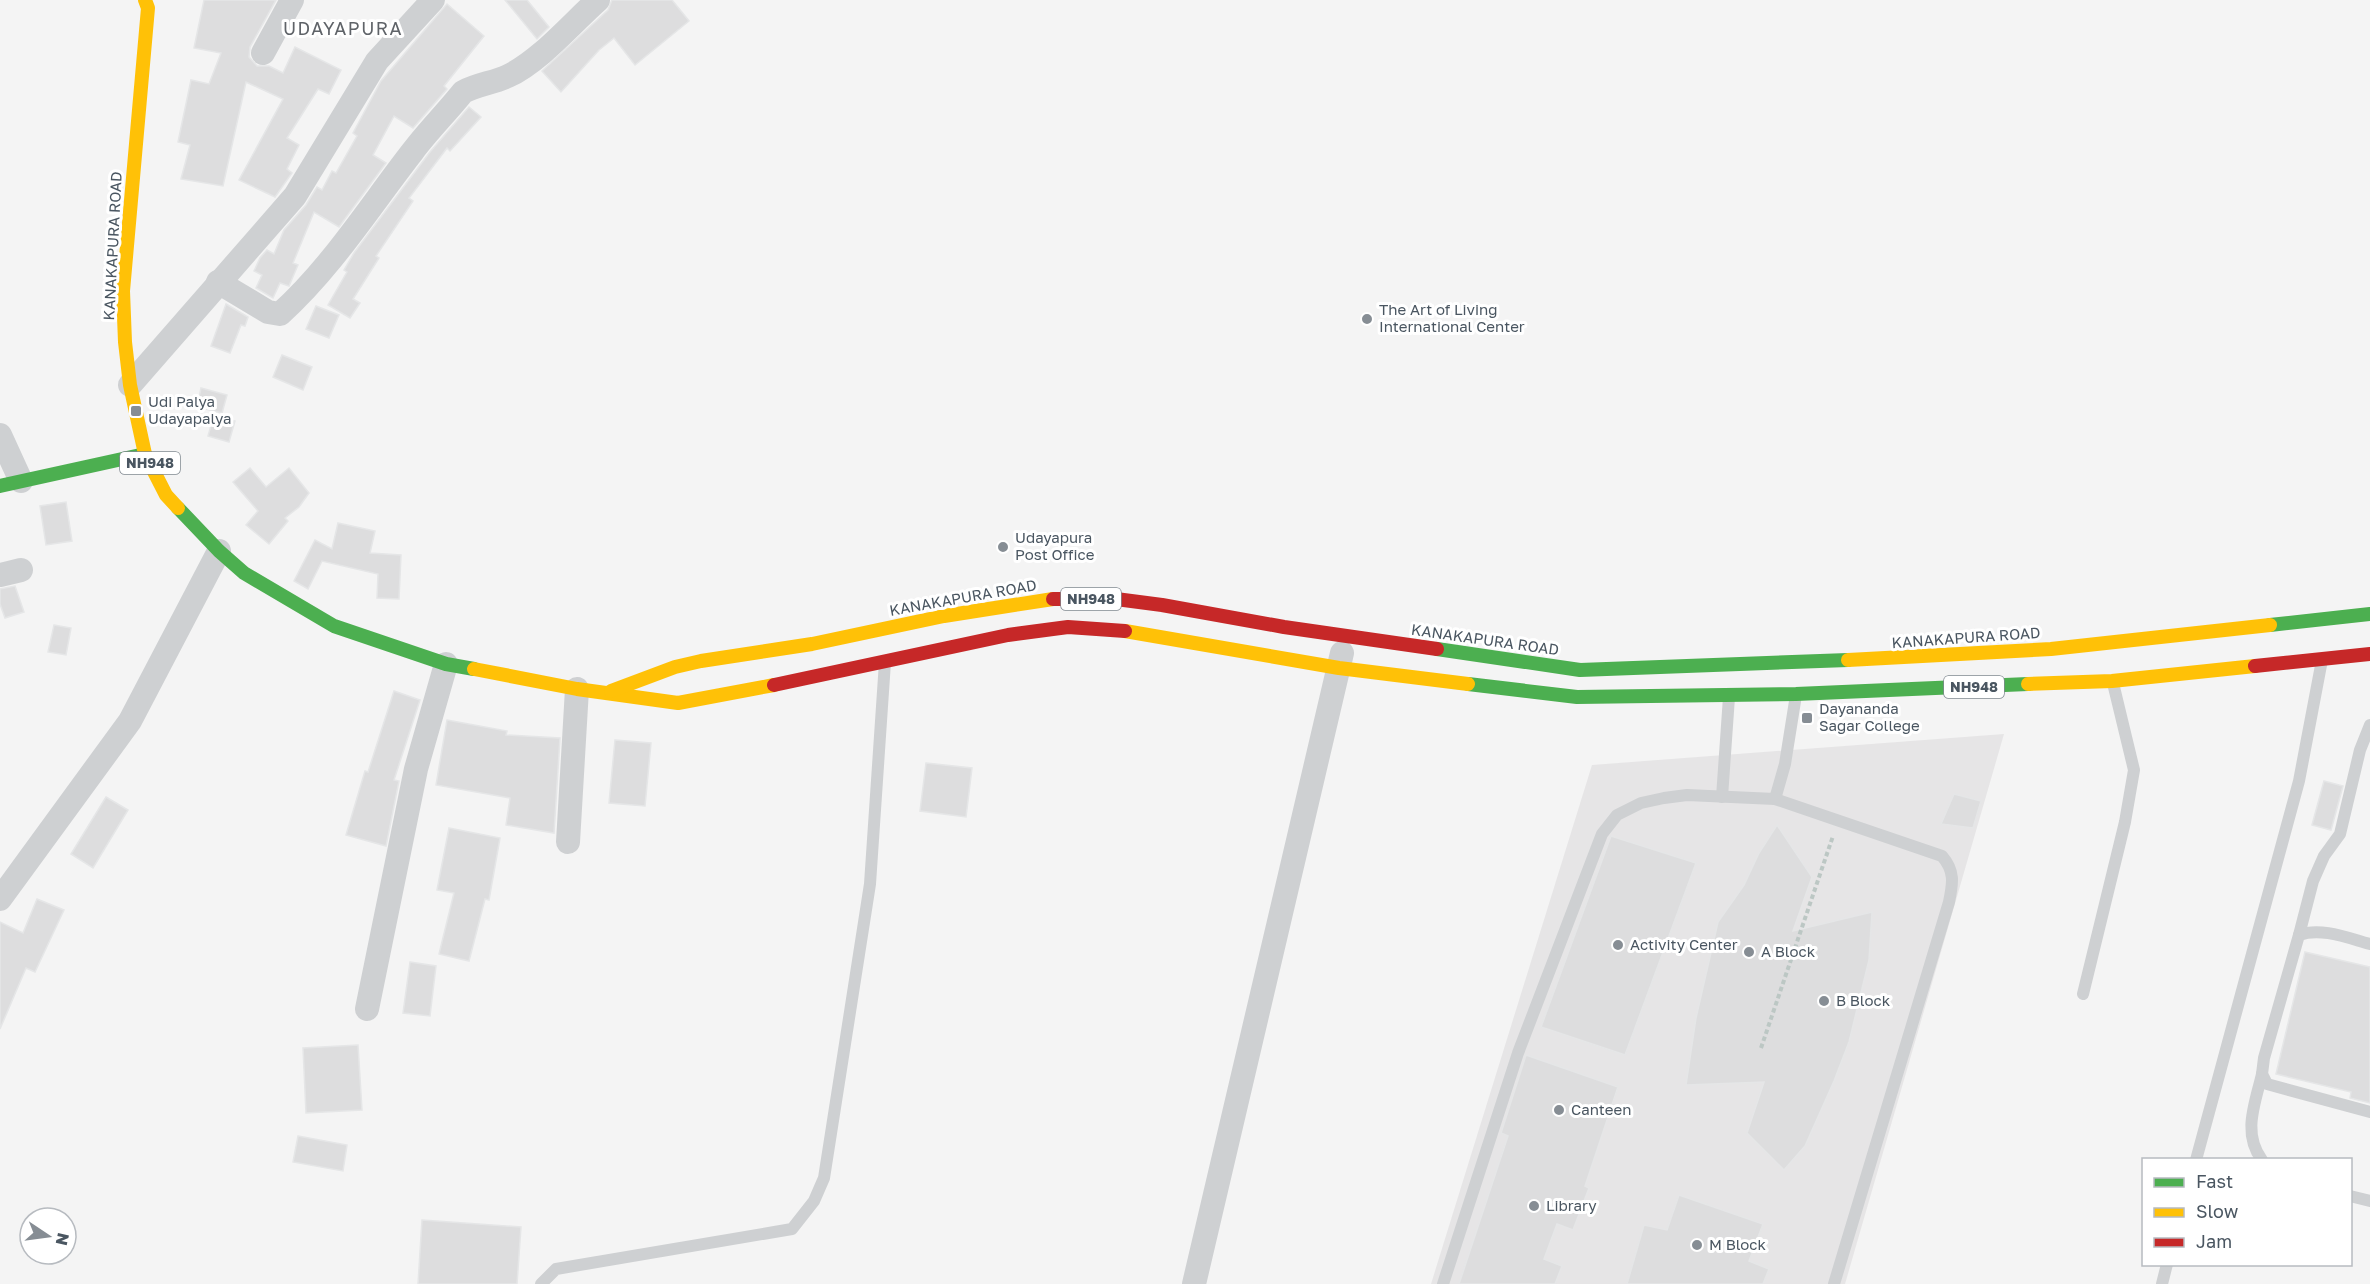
<svg xmlns="http://www.w3.org/2000/svg" width="2370" height="1284" font-family="'Golos Text',sans-serif">
<style>
.education{fill:#e6e5e6}
.building{fill:#ddddde;stroke:#e5e6e7;stroke-width:1.5}
.lines{fill:none;stroke-linecap:round;stroke-linejoin:round}
.path{stroke:#bcc7c4;stroke-width:4;stroke-dasharray:4.5 3;stroke-linecap:butt}
.lane{stroke:#ced0d2;stroke-width:12}
.street{stroke:#ced0d2;stroke-width:24}
.fast{stroke:#4caf50;stroke-width:14}
.slow{stroke:#ffc107;stroke-width:14}
.jam{stroke:#c62828;stroke-width:14}
.poi-dot{fill:#868d94;stroke:#fff;stroke-width:2}
.labels{text-anchor:middle;stroke-width:6;stroke-linejoin:round;paint-order:stroke}
.shield{fill:#fff;stroke:#808990;stroke-width:1.5}
.shield-label{font-size:14px;font-weight:bold;fill:#4a5661}
.street-label{font-size:15px;fill:#4a5661;stroke:#fff}
.poi-label{font-size:15px;fill:#4a5661;stroke:#fff;text-anchor:start}
.quarter-label{font-size:18px;letter-spacing:1.5px;fill:#5f6368;stroke:#fff}
</style>
<rect width="100%" height="100%" fill="#f4f4f4"/>
<polygon class="education" points="2004,734 1845,1284 1431,1284 1592,765"/>
<g class="building">
<polygon points="204,0 276,0 250,47 249,57 257,66 269,66 283,73 295,47 341,70 329,94 318,89 287,138 299,145 287,169 292,173 275,197 239,180 283,99 246,82 223,186 181,179 190,145 178,142 191,80 209,84 221,53 194,48"/>
<polygon points="505,0 527,0 549,27 537,39"/>
<polygon points="612,0 672,0 689,21 635,65 614,38 599,50 561,92 542,71 608,10"/>
<polygon points="447,4 484,36 444,86 447,89 413,128 394,116 373,155 386,163 339,227 314,212 293,263 298,265 289,286 280,283 273,298 256,288 262,275 254,271 260,258 267,250 274,254 284,230 306,205 317,187 322,190 332,171 336,173 357,136 353,133 381,81"/>
<polygon points="469,107 481,117 450,151 447,148 409,198 413,201 376,256 379,258 353,299 360,303 350,318 328,305 347,272 344,270 354,253 430,152"/>
<polygon points="226,304 248,317 245,326 241,325 230,353 211,346"/>
<polygon points="316,306 339,315 329,338 306,329"/>
<polygon points="282,355 312,367 303,390 273,377"/>
<polygon points="201,388 227,395 222,413 197,407"/>
<polygon points="214,415 235,421 229,442 208,436"/>
<polygon points="250,468 266,487 289,468 309,493 299,507 285,518 288,521 269,544 246,525 258,511 233,482"/>
<polygon points="66,502 72,541 46,545 40,506"/>
<polygon points="338,523 375,531 370,553 401,555 399,599 377,598 378,574 322,561 308,589 294,581 315,540 332,549"/>
<polygon points="15,586 24,612 5,618 0,604 0,589"/>
<polygon points="54,625 71,628 66,655 48,652"/>
<polygon points="394,691 420,700 394,780 399,781 386,846 346,835 365,771 368,772"/>
<polygon points="447,720 507,731 506,735 560,738 554,833 506,825 510,798 436,785"/>
<polygon points="615,740 651,743 645,806 609,803"/>
<polygon points="926,763 972,768 966,817 920,811"/>
<polygon points="2324,781 2343,786 2331,830 2312,825"/>
<polygon points="1954,794 1981,801 1973,828 1941,824"/>
<polygon points="106,797 128,810 93,868 71,854"/>
<polygon points="1777,825 1812,877 1793,931 1872,912 1869,960 1849,1042 1834,1081 1805,1146 1784,1170 1747,1133 1764,1082 1686,1085 1696,1018 1718,922 1744,885 1759,853"/>
<polygon points="449,828 500,838 489,900 485,899 469,961 439,954 454,893 437,890"/>
<polygon points="1611,836 1696,863 1625,1055 1541,1027"/>
<polygon points="37,899 64,910 35,972 26,968 0,1029 0,922 23,933"/>
<polygon points="2305,952 2370,967 2370,1103 2350,1098 2351,1092 2276,1074"/>
<polygon points="410,962 436,966 430,1016 403,1013"/>
<polygon points="358,1045 362,1110 306,1113 303,1048"/>
<polygon points="1526,1055 1618,1087 1585,1186 1589,1188 1573,1230 1557,1224 1544,1259 1562,1266 1555,1284 1459,1284 1508,1136 1501,1133"/>
<polygon points="298,1136 347,1145 343,1171 293,1162"/>
<polygon points="1679,1195 1763,1224 1749,1261 1769,1269 1763,1284 1627,1284 1644,1225 1667,1230"/>
<polygon points="422,1220 521,1227 517,1284 418,1284"/>
</g>
<g class="lines">
<polyline class="path" points="1761,1048 1833,836"/>
<g class="lane">
<polyline points="1722,797 1729,697"/>
<polyline points="1775,799 1785,764 1796,695"/>
<polyline points="2299,935 2313,881 2324,856 2340,834 2360,750 2370,725"/>
<path d="M2370,944C2348,938 2321,927 2299,935L2264,1058L2262,1074L2267,1084L2370,1112"/>
<polyline points="2083,994 2125,822 2134,770 2113,683"/>
<path d="M2262,1074C2255,1104 2242,1133 2262,1160"/>
<polyline points="2196,1160 2299,781 2322,660"/>
<polyline points="2350,1196 2370,1201"/>
<polyline points="541,1284 556,1269 792,1229 814,1201 824,1178 870,884 885,662"/>
<path d="M1443,1284L1518,1053L1602,834L1617,815L1641,803L1664,798L1687,795L1775,799L1942,856C1955,871 1953,883 1949,902L1834,1284"/>
<polyline points="2162,1284 2167,1264"/>
</g>
<g class="street">
<polyline points="263,53 292,0"/>
<path d="M218,282L268,312L280,314C332,267 370,206 413,151C428,131 447,112 463,92C478,84 493,83 508,76C540,61 571,24 598,0"/>
<polyline points="130,385 295,196 377,61 433,0"/>
<polyline points="0,435 21,481"/>
<polyline points="0,575 21,570"/>
<polyline points="568,842 577,689"/>
<polyline points="0,899 130,721 219,551"/>
<polyline points="367,1009 416,769 446,664"/>
<polyline points="1194,1284 1342,653"/>
</g>
<g class="fast">
<polyline points="0,486 145,454"/>
<polyline points="178,508 219,551 244,573 334,626 446,664 474,669"/>
<polyline points="2270,625 2370,614"/>
<polyline points="1437,649 1580,670 1848,660"/>
<polyline points="1468,684 1577,697 1796,694 2028,684"/>
</g>
<g class="slow">
<polyline points="145,0 148,8 123,291 125,342 130,385 145,454 166,495 178,508"/>
<polyline points="1125,631 1339,668 1468,684"/>
<polyline points="1848,660 2051,649 2270,625"/>
<polyline points="474,669 577,689 678,703 774,685"/>
<polyline points="2028,684 2112,681 2255,666"/>
<polyline points="611,691 675,667 701,661 812,644 944,616 1053,599"/>
</g>
<g class="jam">
<polyline points="1053,599 1116,599 1162,605 1284,627 1437,649"/>
<polyline points="2255,666 2370,654"/>
<polyline points="774,685 1008,635 1068,627 1125,631"/>
</g>
</g>
<g class="poi-dot">
<circle cx="1367" cy="319" r="6"/>
<rect x="130" y="405" width="12" height="12" rx="3"/>
<circle cx="1003" cy="547" r="6"/>
<rect x="1801" y="712" width="12" height="12" rx="3"/>
<circle cx="1618" cy="945" r="6"/>
<circle cx="1749" cy="952" r="6"/>
<circle cx="1824" cy="1001" r="6"/>
<circle cx="1559" cy="1110" r="6"/>
<circle cx="1534" cy="1206" r="6"/>
<circle cx="1697" cy="1245" r="6"/>
</g>
<g class="labels">
<g class="shield">
<rect x="120" y="452" width="60" height="22" rx="4.5"/>
<rect x="1061" y="588" width="60" height="22" rx="4.5"/>
<rect x="1944" y="676" width="60" height="22" rx="4.5"/>
</g>
<g class="shield-label">
<text x="150" y="468">NH948</text>
<text x="1091" y="604">NH948</text>
<text x="1974" y="692">NH948</text>
</g>
<g class="street-label">
<text transform="translate(113 246) rotate(-87)" y="5">KANAKAPURA ROAD</text>
<text transform="translate(963 598) rotate(-10)" y="5">KANAKAPURA ROAD</text>
<text transform="translate(1966 638) rotate(-4)" y="5">KANAKAPURA ROAD</text>
<text transform="translate(1485 640) rotate(8)" y="5">KANAKAPURA ROAD</text>
</g>
<g class="poi-label">
<text x="1379" y="315">The Art of Living<tspan x="1379" dy="17">International Center</tspan></text>
<text x="148" y="407">Udi Palya<tspan x="148" dy="17">Udayapalya</tspan></text>
<text x="1015" y="543">Udayapura<tspan x="1015" dy="17">Post Office</tspan></text>
<text x="1819" y="714">Dayananda<tspan x="1819" dy="17">Sagar College</tspan></text>
<text x="1630" y="950">Activity Center</text>
<text x="1761" y="957">A Block</text>
<text x="1836" y="1006">B Block</text>
<text x="1571" y="1115">Canteen</text>
<text x="1546" y="1211">Library</text>
<text x="1709" y="1250">M Block</text>
</g>
<g class="quarter-label">
<text x="343" y="35">UDAYAPURA</text>
</g>
</g>
<rect x="2142" y="1158" width="210" height="108" fill="#ffffff" stroke="#b7bbc0" stroke-width="1.5"/>
<rect x="2154" y="1178" width="30" height="9" fill="#4caf50" stroke="#b7bbc0" stroke-width="1.5"/>
<text x="2196" y="1188" font-size="18" fill="#4a5661">Fast</text>
<rect x="2154" y="1208" width="30" height="9" fill="#ffc107" stroke="#b7bbc0" stroke-width="1.5"/>
<text x="2196" y="1218" font-size="18" fill="#4a5661">Slow</text>
<rect x="2154" y="1238" width="30" height="9" fill="#c62828" stroke="#b7bbc0" stroke-width="1.5"/>
<text x="2196" y="1248" font-size="18" fill="#4a5661">Jam</text>
<g transform="translate(48 1236) rotate(103)"><circle r="28" fill="#ffffff" stroke="#b7bbc0" stroke-width="1.5"/>
<path d="M0-4.5L10 22L0 15L-10 22Z" fill="#868d94"/>
<text y="-9" font-size="16" font-weight="bold" text-anchor="middle" fill="#4a5661">N</text>
</g>
</svg>
